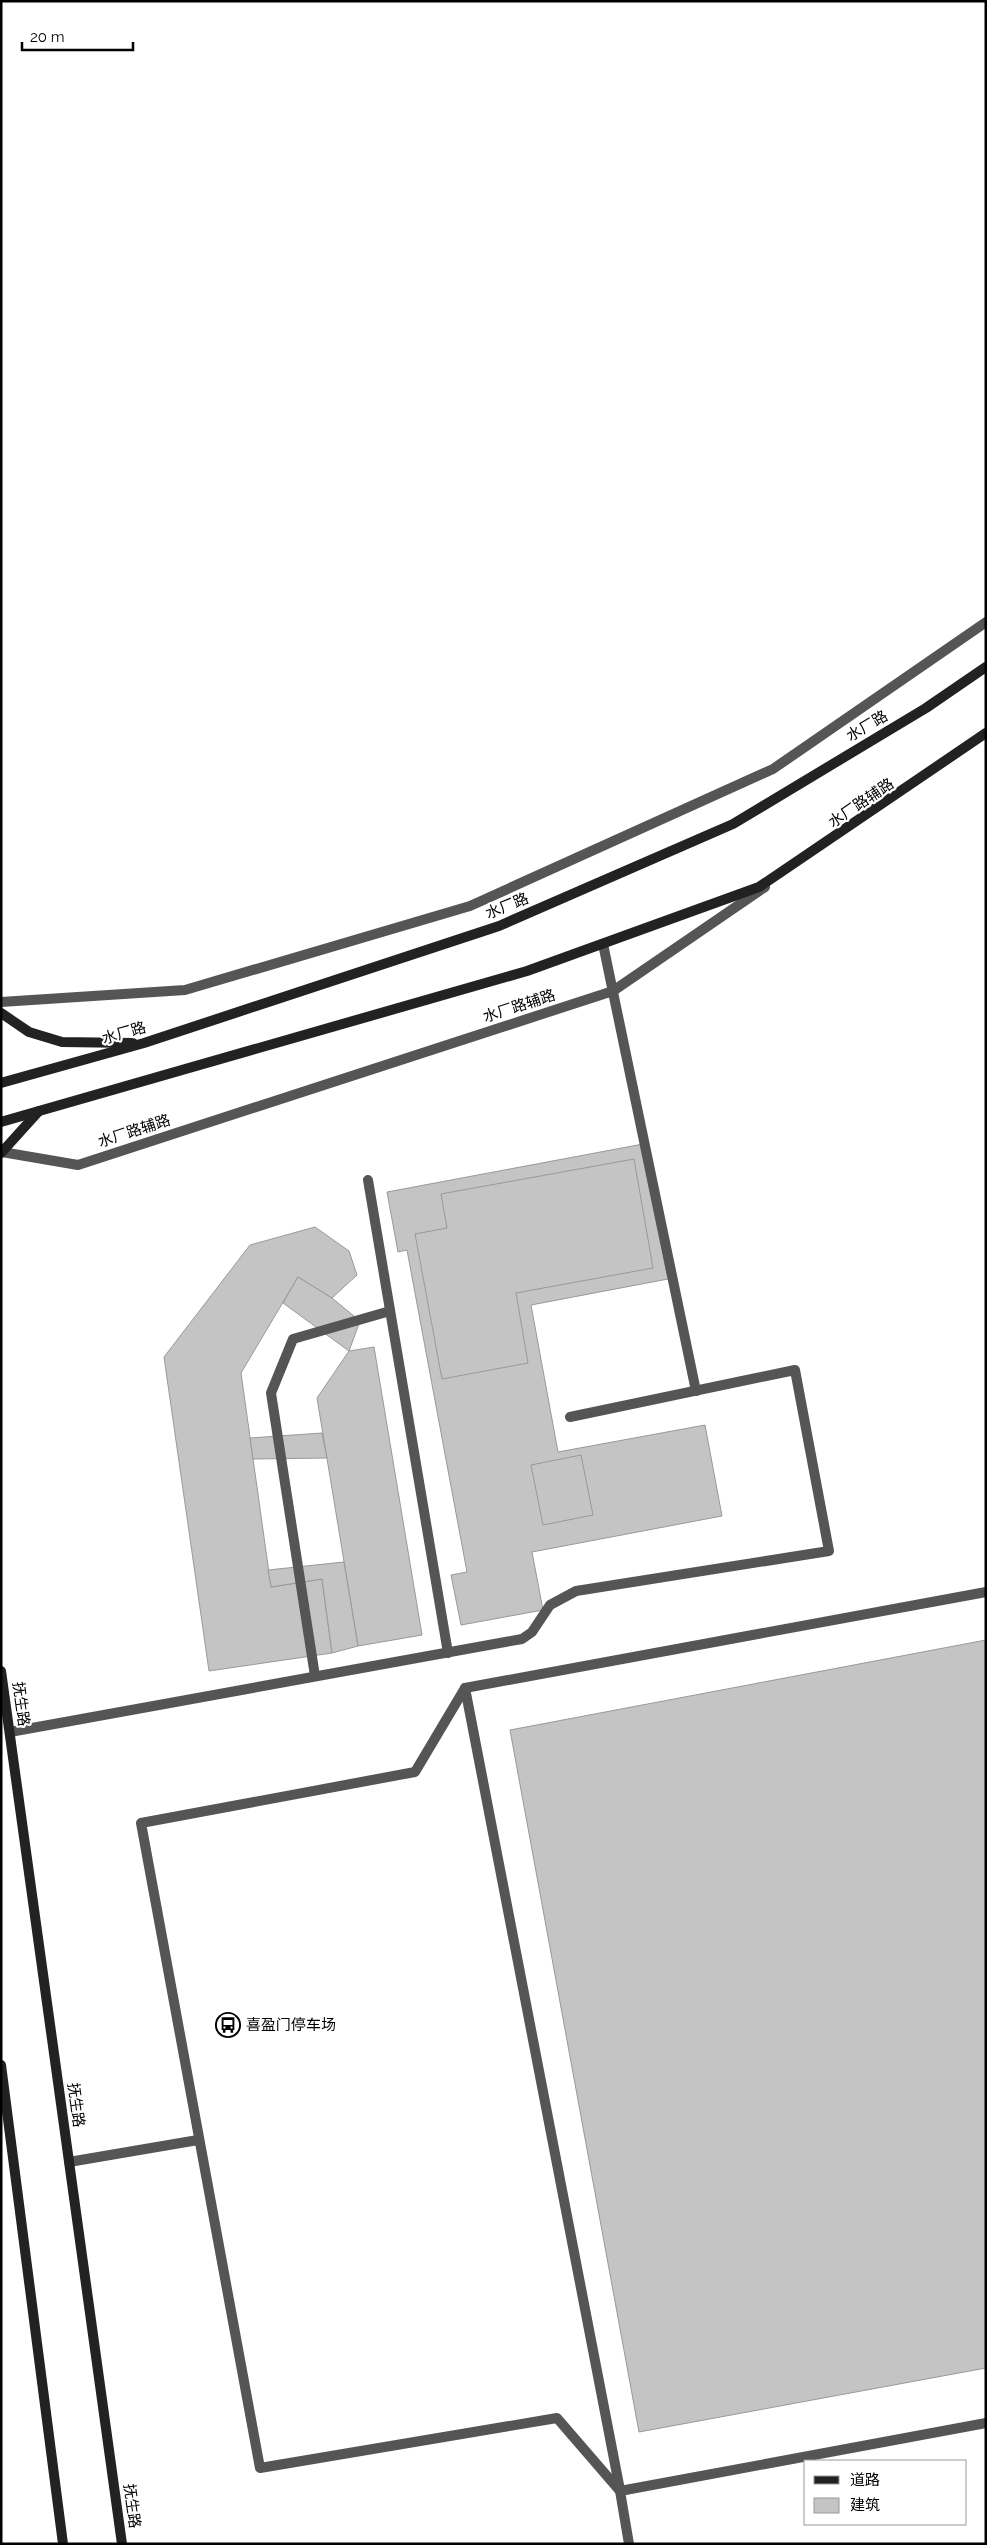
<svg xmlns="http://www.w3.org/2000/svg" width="987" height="2545" font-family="Raleway,'Noto Sans SC',sans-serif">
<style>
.building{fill:#c4c4c4;stroke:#999}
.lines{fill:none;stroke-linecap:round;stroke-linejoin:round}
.lane{stroke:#555;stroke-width:10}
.street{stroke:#555;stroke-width:10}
.secondary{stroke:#222;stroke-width:10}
.labels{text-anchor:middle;stroke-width:4.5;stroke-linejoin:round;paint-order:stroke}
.street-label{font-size:15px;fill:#000;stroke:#fff}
.poi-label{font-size:15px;fill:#000;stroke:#fff;text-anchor:start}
</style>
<rect width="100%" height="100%" fill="#fff"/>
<g class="building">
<polygon points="643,1144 668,1279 531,1305 558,1452 705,1425 722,1516 532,1552 543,1610 461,1625 451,1575 467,1572 407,1250 398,1252 387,1192"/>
<polygon points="634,1159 653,1268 516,1293 528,1363 442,1379 415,1234 447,1228 441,1194"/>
<polygon points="315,1227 349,1251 357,1275 332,1298 298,1277 241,1373 271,1587 322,1579 332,1653 209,1671 164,1357 250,1245"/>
<polygon points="298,1277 332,1298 360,1321 349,1351 283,1303"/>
<polygon points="374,1347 422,1635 358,1646 317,1398 349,1351"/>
<polygon points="322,1433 327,1458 253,1459 250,1438"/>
<polygon points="581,1455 593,1515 543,1525 531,1465"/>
<polygon points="344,1562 358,1646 332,1653 322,1579 271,1587 268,1570"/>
<polygon points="986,1640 986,2368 639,2432 510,1730"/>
</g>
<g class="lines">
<g class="lane">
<polyline points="603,944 696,1391"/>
<polyline points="368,1180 448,1653"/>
<polyline points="986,1592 465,1688 415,1772 141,1823 260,2468 557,2418 620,2491 986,2423"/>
<polyline points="465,1688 620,2490"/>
<polyline points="69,2162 198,2140"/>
</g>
<g class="street">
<polyline points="1,1002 185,990 470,906 773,769 986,622"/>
<polyline points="2,1152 78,1165 613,991 765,887"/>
<polyline points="315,1676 271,1393 293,1339 390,1311"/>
<polyline points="10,1732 522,1639 532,1632 550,1605 576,1591 829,1551 795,1370 570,1417"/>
<polyline points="620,2491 629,2544"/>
</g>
<g class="secondary">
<polyline points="1,1013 29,1032 62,1042 133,1043"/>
<polyline points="1,1083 144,1043 499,926 733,824 926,708 986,667"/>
<polyline points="1,1122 527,971 759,887 986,733"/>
<polyline points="1,1153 39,1111"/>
<polyline points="1,1671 122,2544"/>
<polyline points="1,2065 63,2544"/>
</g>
</g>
<defs>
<symbol id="bus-ring" viewBox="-11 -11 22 22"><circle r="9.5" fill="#fff" stroke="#000" stroke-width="1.5"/><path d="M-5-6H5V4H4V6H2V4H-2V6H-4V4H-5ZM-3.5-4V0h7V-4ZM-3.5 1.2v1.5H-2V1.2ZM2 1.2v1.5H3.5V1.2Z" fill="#000"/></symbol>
</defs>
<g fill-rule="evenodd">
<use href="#bus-ring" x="214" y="2011" width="28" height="28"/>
</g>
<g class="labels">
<g class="street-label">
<text transform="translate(867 726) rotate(-31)" y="5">水厂路</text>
<text transform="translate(861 803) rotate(-34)" y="5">水厂路辅路</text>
<text transform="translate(507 906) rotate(-22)" y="5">水厂路</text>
<text transform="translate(519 1006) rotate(-18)" y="5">水厂路辅路</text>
<text transform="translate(124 1033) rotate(-16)" y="5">水厂路</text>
<text transform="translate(134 1131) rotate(-18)" y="5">水厂路辅路</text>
<text transform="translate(21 1704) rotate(82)" y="5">抚生路</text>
<text transform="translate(76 2105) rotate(82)" y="5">抚生路</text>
<text transform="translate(132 2506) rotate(82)" y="5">抚生路</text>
</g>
<g class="poi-label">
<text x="246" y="2030">喜盈门停车场</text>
</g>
</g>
<rect width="987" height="2545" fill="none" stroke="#000000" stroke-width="5"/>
<rect x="804" y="2460" width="162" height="65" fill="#ffffff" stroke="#999999"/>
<rect x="814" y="2476" width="25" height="8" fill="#222222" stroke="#999999"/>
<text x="850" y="2485" font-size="15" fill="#000000">道路</text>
<rect x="814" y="2498" width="25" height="15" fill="#c4c4c4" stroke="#999999"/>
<text x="850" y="2510" font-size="15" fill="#000000">建筑</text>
<path d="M22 42v8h111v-8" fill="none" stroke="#000000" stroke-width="2.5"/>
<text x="30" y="42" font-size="15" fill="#000000" stroke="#ffffff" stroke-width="4" paint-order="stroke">20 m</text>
</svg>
